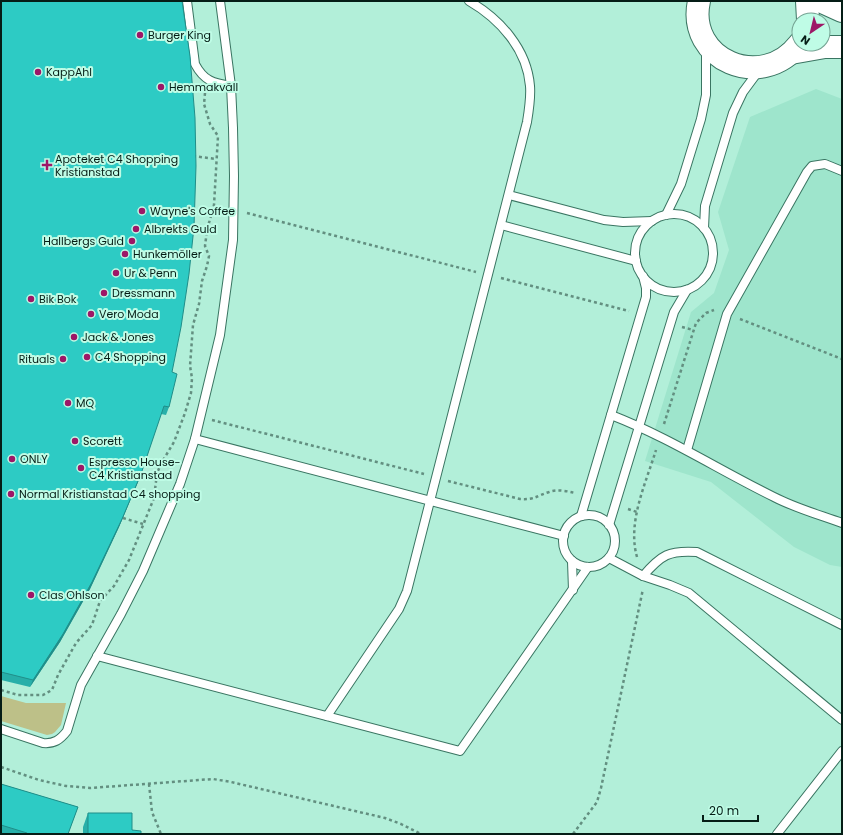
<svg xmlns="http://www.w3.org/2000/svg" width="843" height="835" font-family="Poppins,sans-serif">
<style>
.built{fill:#9ee5cc}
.green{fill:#bdc088}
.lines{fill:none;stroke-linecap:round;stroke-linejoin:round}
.lane-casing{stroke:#3a7562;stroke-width:10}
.secondary-casing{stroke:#3a7562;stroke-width:24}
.path{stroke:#638f80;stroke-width:2.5;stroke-dasharray:3 3;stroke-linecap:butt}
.lane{stroke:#fff;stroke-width:8}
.secondary{stroke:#fff;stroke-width:22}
.wall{fill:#27afa9}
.shaded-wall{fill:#208e89}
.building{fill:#2dcbc4;stroke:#208e89}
.poi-dot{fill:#9d1767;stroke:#bffce6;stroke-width:1.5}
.labels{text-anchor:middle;stroke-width:4;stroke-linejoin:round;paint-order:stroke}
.poi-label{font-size:11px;fill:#051d16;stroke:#bffce6;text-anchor:start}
</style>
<rect width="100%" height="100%" fill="#b2efd9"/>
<polygon class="built" points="816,89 842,99 842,567 830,565 794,547 711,482 645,461 691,312 714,293 729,250 718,212 750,117"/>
<polygon class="green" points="1,696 26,703 66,703 61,725 55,732 52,734 47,735 1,721"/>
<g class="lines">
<defs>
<g id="lane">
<path d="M187,1L195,64C204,81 213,83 231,86"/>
<polyline points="509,195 604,220 623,222 652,221"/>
<circle cx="674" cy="253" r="39"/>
<polyline points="666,215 681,184 701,119 706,95 706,51"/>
<polyline points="501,225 636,261"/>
<polyline points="704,228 705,206 733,113 743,92 760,69"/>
<path d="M611,415C668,437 719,470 774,497C795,508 820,515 842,523"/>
<polyline points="195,439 564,536"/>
<polyline points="687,450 727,314 807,172 812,166 825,164 842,171"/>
<circle cx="589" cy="541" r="26"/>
<polyline points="581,516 646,297 646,288 643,276"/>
<polyline points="609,525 674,312 687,290"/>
<polyline points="609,558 643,576 670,585 689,593 842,720"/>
<polyline points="572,561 573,590"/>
<path d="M643,576C661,555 669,550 697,552L842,625"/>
<polyline points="97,656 460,751 588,567"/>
<path d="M327,716L399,609L407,591L527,122C529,110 531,98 530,86C527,49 500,19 469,1"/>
<path d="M1,729L43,743C54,744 60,740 67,731L81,685L121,614L143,571L180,484L195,439L220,335L233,240L234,176L233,128L231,86L220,1"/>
<polyline points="777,834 842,751"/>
</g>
<g id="secondary">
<path d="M699,1C686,60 762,92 799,44"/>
<polyline points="807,1 808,20"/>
<polyline points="820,1 842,11"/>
<polyline points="791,53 825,47 842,47"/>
</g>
</defs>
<use href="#lane" class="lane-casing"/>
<use href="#secondary" class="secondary-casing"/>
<g class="path">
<polyline points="193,156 216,159"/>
<polyline points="247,213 476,272"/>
<polyline points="501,278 629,311"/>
<polyline points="740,319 842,359"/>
<polyline points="682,327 693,330"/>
<polyline points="212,420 424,474"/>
<polyline points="664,424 696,323 706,313 714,310"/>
<path d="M448,481L520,499C535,500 536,496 549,492C557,489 567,491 575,493"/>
<polyline points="628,509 637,512"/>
<polyline points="123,518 143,524"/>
<path d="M637,557C627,522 646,483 656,450"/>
<polyline points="1,690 18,695 43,695 52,690 58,675 76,643 92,625 100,601 114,586 129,560 154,498 157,473 162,462 174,442 185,413 191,393 192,378 190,366 193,325 199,304 202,281 207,266 209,256 205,246 207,230 214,205 218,136 210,124 204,104 205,93"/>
<polyline points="1,767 39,780 66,786 90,788 213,779 231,782 385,818 401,824 421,834"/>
<polyline points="149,784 152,812 161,834"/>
<polyline points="573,834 597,802 601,788 643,589"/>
</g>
<use href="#lane" class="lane"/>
<use href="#secondary" class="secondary"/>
</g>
<g class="wall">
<polygon points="1,1 172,372 169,407 166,415 161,414 138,482 119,527 90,589 60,642 30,687 1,680"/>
<polygon points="1,784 78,807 68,834 1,834"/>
<polygon points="88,813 132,830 141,834 83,834 83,827"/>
</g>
<polygon class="shaded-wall" points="141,474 119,527 90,589 60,642 30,687 33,680"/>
<g class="building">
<polygon points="1,1 182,1 190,56 195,118 196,166 194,227 189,274 181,327 172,372 177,374 169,407 164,406 141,474 122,519 92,582 63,634 33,680 1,672"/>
<polygon points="1,784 78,807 68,834 27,834 27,833 1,825"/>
<polygon points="88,813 132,813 132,830 141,831 141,834 88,834"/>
</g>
<g class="poi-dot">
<circle cx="140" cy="35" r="4"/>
<circle cx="38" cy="72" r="4"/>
<circle cx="161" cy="87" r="4"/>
<path d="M45 159h4v4h4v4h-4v4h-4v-4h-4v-4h4z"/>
<circle cx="142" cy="211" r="4"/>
<circle cx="136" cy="229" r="4"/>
<circle cx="132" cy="241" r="4"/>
<circle cx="125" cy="254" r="4"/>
<circle cx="116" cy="273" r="4"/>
<circle cx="104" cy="293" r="4"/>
<circle cx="31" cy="299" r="4"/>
<circle cx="91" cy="314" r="4"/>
<circle cx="74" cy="337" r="4"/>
<circle cx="87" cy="357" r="4"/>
<circle cx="63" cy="359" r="4"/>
<circle cx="68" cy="403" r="4"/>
<circle cx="75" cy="441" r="4"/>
<circle cx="12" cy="459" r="4"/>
<circle cx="81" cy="468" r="4"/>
<circle cx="11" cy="494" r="4"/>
<circle cx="31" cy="595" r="4"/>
</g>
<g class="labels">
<g class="poi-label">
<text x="148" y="39">Burger King</text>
<text x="46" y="76">KappAhl</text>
<text x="169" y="91">Hemmakväll</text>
<text x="55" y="163">Apoteket C4 Shopping<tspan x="55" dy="13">Kristianstad</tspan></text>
<text x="150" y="215">Wayne's Coffee</text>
<text x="144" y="233">Albrekts Guld</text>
<text x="124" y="245" text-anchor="end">Hallbergs Guld</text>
<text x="133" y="258">Hunkemöller</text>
<text x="124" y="277">Ur &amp; Penn</text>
<text x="112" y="297">Dressmann</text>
<text x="39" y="303">Bik Bok</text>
<text x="99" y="318">Vero Moda</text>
<text x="82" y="341">Jack &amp; Jones</text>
<text x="95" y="361">C4 Shopping</text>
<text x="55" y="363" text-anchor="end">Rituals</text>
<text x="76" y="407">MQ</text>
<text x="83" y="445">Scorett</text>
<text x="20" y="463">ONLY</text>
<text x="89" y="466">Espresso House-<tspan x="89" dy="13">C4 Kristianstad</tspan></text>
<text x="19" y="498">Normal Kristianstad C4 shopping</text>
<text x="39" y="599">Clas Ohlson</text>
</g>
</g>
<rect width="843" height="835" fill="none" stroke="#051d16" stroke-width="4"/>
<g transform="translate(811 32) rotate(215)"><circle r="19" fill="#bffce6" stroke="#75a393"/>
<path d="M0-3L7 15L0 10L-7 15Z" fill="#9d1767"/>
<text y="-6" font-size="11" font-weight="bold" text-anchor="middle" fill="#051d16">N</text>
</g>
<path d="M703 815v6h55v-6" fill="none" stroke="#051d16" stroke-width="2"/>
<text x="709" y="815" font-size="12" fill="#051d16" stroke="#bffce6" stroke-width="3" paint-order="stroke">20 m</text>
</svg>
